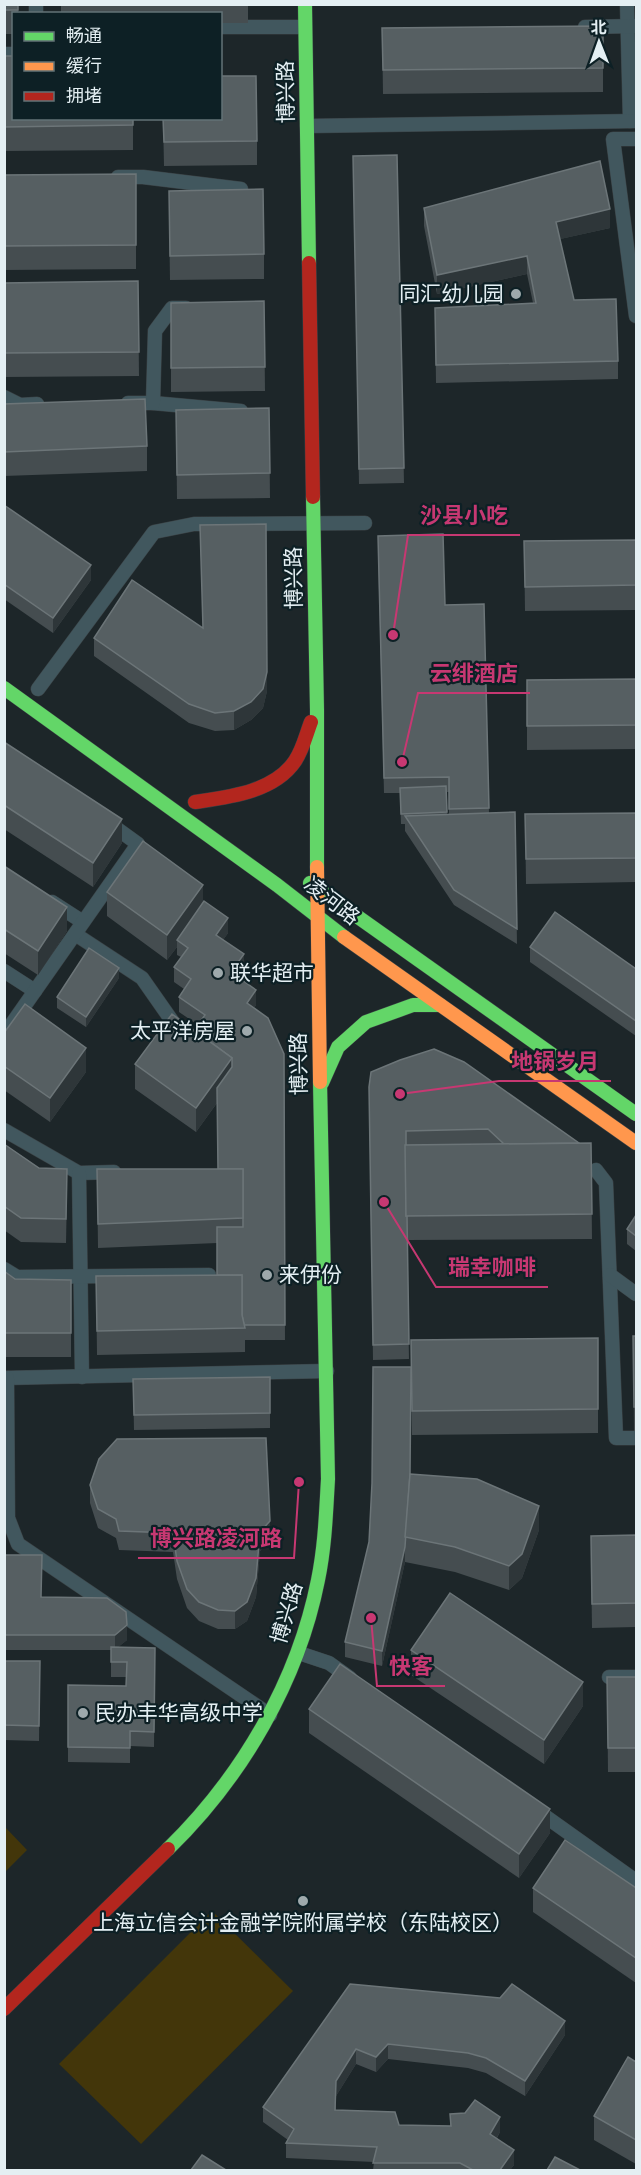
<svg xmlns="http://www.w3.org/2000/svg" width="641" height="2175" font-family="Arial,'Noto Sans SC',sans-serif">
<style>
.grass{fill:#43360a}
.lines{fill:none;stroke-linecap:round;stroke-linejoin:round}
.lane-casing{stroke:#3a4144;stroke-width:15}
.fast-casing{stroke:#3a4144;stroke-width:15}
.slow-casing{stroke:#3a4144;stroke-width:15}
.jam-casing{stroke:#3a4144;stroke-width:15}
.lane{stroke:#41575e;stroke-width:14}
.fast{stroke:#63d668;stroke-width:14}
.slow{stroke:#ff974d;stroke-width:14}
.jam{stroke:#b3261e;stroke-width:14}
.wall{fill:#454d50;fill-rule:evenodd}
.shaded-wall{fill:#2e3639}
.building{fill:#565f62;stroke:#6c7578;stroke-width:1.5}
.poi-dot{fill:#9ea9ac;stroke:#0d2025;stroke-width:2}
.labels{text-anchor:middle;stroke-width:4.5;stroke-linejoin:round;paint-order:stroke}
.street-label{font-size:21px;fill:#e4eff3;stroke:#0d2025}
.poi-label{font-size:21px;fill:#e4eff3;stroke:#0d2025;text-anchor:start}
.leader{fill:none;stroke:#c73872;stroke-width:2}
.callout-dot{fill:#c73872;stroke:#0d2025;stroke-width:2}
.callout-label{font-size:22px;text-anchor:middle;font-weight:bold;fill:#c73872;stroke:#0d2025;stroke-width:4.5;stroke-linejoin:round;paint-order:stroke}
</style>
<rect width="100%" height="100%" fill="#1d2629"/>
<g class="grass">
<polygon points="5,1827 27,1850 5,1872"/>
<polygon points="212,1911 293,1991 141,2144 59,2064"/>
</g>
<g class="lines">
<defs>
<g id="lane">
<polyline points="36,4 36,14"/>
<polyline points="627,4 630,121"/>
<polyline points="220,27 305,27"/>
<polyline points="585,27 636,26"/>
<polyline points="4,54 14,54"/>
<polyline points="307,126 636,121"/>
<polyline points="636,139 613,139 636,316"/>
<polyline points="118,177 143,177 241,189"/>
<polyline points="4,397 20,405 37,404"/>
<polyline points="128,403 153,403 241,411"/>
<polyline points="153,403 155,331 172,308 186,308"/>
<polyline points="38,689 154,532 194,524 365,523"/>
<polyline points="52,902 83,922"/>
<polyline points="75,934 142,978 177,1028"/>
<polyline points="4,971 35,991"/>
<polyline points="4,1035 138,844 109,823"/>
<polyline points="4,1130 79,1173 114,1172"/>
<polyline points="596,1170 606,1183 616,1438 636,1438"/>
<polyline points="79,1173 82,1377"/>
<polyline points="4,1269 17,1277 209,1275"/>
<polyline points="610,1275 636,1294"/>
<polyline points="4,1378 327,1371"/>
<polyline points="7,1378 8,1518 18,1544 270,1715"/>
<polyline points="299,1653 329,1663 350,1678"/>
<polyline points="609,1677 636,1677"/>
<polyline points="535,1809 636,1881"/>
</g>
<g id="fast">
<polyline points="305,4 309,263"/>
<polyline points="313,497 317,710 317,867"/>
<polyline points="4,688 277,885 344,937"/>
<polyline points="310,883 636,1114"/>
<polyline points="322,1083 338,1047 366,1022 413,1005 440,1005"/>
<path d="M168,1849C242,1777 298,1681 318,1580C325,1546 326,1513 328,1479L320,1082"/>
</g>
<g id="slow">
<polyline points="317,867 320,1082"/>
<polyline points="344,937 636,1143"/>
</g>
<g id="jam">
<polyline points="309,263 313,497"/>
<path d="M195,802C229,797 274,792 295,761C303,749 306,735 311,722"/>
<polyline points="4,2009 168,1849"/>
</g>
</defs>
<use href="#lane" class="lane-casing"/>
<use href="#fast" class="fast-casing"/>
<use href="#slow" class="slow-casing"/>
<use href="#jam" class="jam-casing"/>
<use href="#lane" class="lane"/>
<use href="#fast" class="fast"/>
<use href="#slow" class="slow"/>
<use href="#jam" class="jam"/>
</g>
<g class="wall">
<polygon points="4,4 18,4 18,14 14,14 14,34 4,34"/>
<polygon points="61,4 248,4 248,23 220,23 220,14 61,14"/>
<polygon points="603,26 603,92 383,94 382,28"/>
<polygon points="4,56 133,118 133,150 4,151"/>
<polygon points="163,118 257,141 257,165 164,166"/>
<polygon points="397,155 404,483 359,484 353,156"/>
<polygon points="136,174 136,269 4,270 4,175"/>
<polygon points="424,208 610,228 560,239 574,300 618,361 618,379 436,383 435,308 533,303 527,274 437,294 424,226"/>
<polygon points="169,215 264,254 264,279 170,280"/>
<polygon points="138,281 139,376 4,377 4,283"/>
<polygon points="264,301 265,391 171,392 171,303"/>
<polygon points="4,404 147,446 147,471 4,476"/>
<polygon points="269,408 270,498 177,499 176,410"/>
<polygon points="4,505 91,580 53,633 4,599"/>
<polygon points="200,525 267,691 263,708 251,720 234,730 215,731 189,723 94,656 94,638 203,627"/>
<polygon points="636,540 636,610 525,611 524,541"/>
<path d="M378,551L445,605L484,604L489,813L515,812L517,944L454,905L405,831V824H401L400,793H384ZM446,792H449V815H447Z"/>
<polygon points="636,679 636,749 527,750 527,680"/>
<polygon points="4,742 122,843 93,887 4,829"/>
<polygon points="636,813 636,882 526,884 525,814"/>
<polygon points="4,866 67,931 38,975 4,953"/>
<polygon points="107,892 203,902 228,933 223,940 244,969 238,977 256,1005 254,1008 284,1054 285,1340 245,1340 245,1352 97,1355 96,1276 217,1275 217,1243 98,1248 97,1169 218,1169 217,1103 196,1132 135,1089 135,1064 194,1030 198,1025 179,1012 179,997 184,989 174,982 174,967 181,957 177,955 177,947 167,960 107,916"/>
<polygon points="530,947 636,969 636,1036 530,962"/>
<polygon points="119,978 86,1027 57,1008 57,997"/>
<polygon points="4,1033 86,1072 50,1122 4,1090"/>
<polygon points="369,1087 579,1143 591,1143 592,1239 407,1240 409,1359 373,1360"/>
<polygon points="4,1144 67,1193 66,1243 21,1242 4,1230"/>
<polygon points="636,1215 636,1251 627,1244 627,1229"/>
<polygon points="4,1271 15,1279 71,1280 71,1357 4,1357"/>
<polygon points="633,1336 636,1336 636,1431 634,1431"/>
<polygon points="598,1338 598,1433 412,1435 411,1340"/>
<polygon points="270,1377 270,1428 134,1430 133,1379"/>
<polygon points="410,1474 539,1530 522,1578 509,1590 455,1572 405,1562 382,1666 345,1657 345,1642"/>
<polygon points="90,1485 270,1540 260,1551 256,1597 247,1621 235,1629 218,1629 199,1621 187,1608 177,1579 173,1552 119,1550 116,1538 98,1528 90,1503"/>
<polygon points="636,1535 636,1627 592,1628 591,1560"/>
<polygon points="4,1555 42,1597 127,1640 118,1647 155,1648 154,1747 130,1746 130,1763 68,1762 68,1685 126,1686 126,1677 111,1677 111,1650 4,1650"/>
<polygon points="411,1650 583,1706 544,1764 411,1675"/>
<polygon points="4,1661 40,1661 39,1741 4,1740"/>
<polygon points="607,1677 636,1677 636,1772 608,1772"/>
<polygon points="309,1709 550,1833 519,1878 309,1733"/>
<polygon points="533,1888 636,1888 636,1983 533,1912"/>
<polygon points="350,1984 565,2035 525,2096 486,2073 468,2068 388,2059 376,2072 356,2064 336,2096 336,2110 399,2125 450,2126 450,2114 500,2132 497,2138 514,2165 510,2170 373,2170 374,2162 286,2158 286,2143 288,2140 263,2122 263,2107"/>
<polygon points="636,2062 636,2164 594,2140 594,2116"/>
</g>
<g class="shaded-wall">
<polygon points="610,209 610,228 556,240 556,222"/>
<polygon points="527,256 527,274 437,294 437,275"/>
<polygon points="91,565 91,580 53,633 53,618"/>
<polygon points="267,672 267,691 263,708 251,720 234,730 234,711"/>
<polygon points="122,819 122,843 93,887 93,863"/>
<polygon points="203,885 203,910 177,940 177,947 167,960 167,935"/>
<polygon points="67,907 67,931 38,975 38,951"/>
<polygon points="228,918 228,933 216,950 216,935"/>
<polygon points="244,954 244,969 231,987 231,972"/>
<polygon points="119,968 119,978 86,1027 86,1017"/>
<polygon points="256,990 256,1005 247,1018 247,1003"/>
<polygon points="86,1048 86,1072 50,1122 50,1098"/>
<polygon points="232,1058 232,1082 196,1132 196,1108"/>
<polygon points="539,1506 539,1530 522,1578 509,1590 509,1566"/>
<polygon points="270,1521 270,1540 260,1551 256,1597 247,1621 235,1629 235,1611 260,1532"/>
<polygon points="405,1547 405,1562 382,1666 382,1651"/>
<polygon points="127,1625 127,1640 115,1650 115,1635"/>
<polygon points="583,1682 583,1706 544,1764 544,1740"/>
<polygon points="550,1809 550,1833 519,1878 519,1854"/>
<polygon points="565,2021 565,2035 525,2096 525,2081"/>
<polygon points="388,2044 388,2059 376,2072 376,2057"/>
<polygon points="356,2049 356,2064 336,2096 335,2125 336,2081"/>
<polygon points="500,2117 500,2132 490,2149 490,2134"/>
<polygon points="514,2150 514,2165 510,2170 500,2170"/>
</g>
<g class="building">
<rect x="4" y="4" width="14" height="6"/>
<polygon points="603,26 603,68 383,70 382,28"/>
<polygon points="4,56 14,56 14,118 133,118 133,125 4,127"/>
<polygon points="220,76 256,76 257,141 164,142 163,118 220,118"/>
<polygon points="397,155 404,468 359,469 353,156"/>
<polygon points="600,161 610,209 556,222 574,300 616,299 618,361 436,365 435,308 536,303 527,256 437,275 424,208"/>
<polygon points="136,174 136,245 4,246 4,175"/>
<polygon points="263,189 264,254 170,256 169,191"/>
<polygon points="138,281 139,352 4,353 4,283"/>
<polygon points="264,301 265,367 171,368 171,303"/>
<polygon points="145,399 147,446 4,452 4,404"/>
<polygon points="269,408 270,473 177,475 176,410"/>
<polygon points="4,505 91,565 53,618 4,584"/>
<polygon points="266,524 267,672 263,689 251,702 234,711 215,713 189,704 94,638 132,580 203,628 200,525"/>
<polygon points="443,534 445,605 484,604 489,808 449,809 449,777 384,778 378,536"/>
<polygon points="636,540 636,585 525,587 524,541"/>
<polygon points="636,679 636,725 527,726 527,680"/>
<polygon points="4,742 122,819 93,863 4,805"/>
<polygon points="446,786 447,812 401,814 400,788"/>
<polygon points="515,812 517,929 454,890 405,816"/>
<polygon points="636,813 636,858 526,859 525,814"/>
<polygon points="143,841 203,885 167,935 107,892"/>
<polygon points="4,866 67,907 38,951 4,929"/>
<polygon points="204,901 228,918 216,935 244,954 231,972 256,990 247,1003 268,1018 284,1054 285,1325 244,1325 242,1315 242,1275 217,1275 217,1227 243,1227 243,1169 218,1169 217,1088 232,1067 232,1058 194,1030 205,1015 179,997 191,979 174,967 188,948 177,940"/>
<polygon points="555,912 636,969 636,1021 530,947"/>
<polygon points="89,948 119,968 86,1017 57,997"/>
<polygon points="25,1004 86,1048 50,1098 4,1066 4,1033"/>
<polygon points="172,1014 232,1058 196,1108 135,1064"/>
<polygon points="434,1049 464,1062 579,1143 504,1144 488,1129 406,1131 406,1216 407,1216 409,1344 373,1345 369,1087 371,1072 400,1060"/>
<polygon points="591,1143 592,1214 406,1216 405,1145"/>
<polygon points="4,1144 39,1168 67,1169 66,1219 21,1218 4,1206"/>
<polygon points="97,1169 243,1169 243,1218 98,1224"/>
<polygon points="636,1215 636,1236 627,1229"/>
<polygon points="4,1271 15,1279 71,1280 71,1333 4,1333"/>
<polygon points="242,1275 242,1315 245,1328 97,1331 96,1276"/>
<polygon points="633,1336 636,1336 636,1407 634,1407"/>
<polygon points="598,1338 598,1409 412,1411 411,1340"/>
<polygon points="373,1367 411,1367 410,1474 405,1547 382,1651 345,1642 369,1542 372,1483"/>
<polygon points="270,1377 270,1413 134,1415 133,1379"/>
<polygon points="266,1438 270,1521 260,1532 256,1578 247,1602 235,1611 218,1610 199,1602 187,1589 177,1561 173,1533 119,1531 116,1519 98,1509 90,1485 99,1459 117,1439"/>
<polygon points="410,1474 477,1479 539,1506 522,1554 509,1566 455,1547 405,1537"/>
<polygon points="636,1535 636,1603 592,1604 591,1536"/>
<polygon points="4,1555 42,1555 41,1597 107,1598 126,1612 127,1625 115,1635 4,1635"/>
<polygon points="450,1593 583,1682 544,1740 411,1650"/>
<polygon points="111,1647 155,1648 154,1732 130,1731 130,1748 68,1747 68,1685 126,1686 127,1662 111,1662"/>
<polygon points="4,1661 40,1661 39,1726 4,1725"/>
<polygon points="340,1664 550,1809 519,1854 309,1709"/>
<polygon points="607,1677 636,1677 636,1748 608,1748"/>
<polygon points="565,1840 636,1888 636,1958 533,1888"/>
<polygon points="350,1984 500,1998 512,1984 565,2021 525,2081 486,2058 468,2053 388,2044 376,2057 356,2049 336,2081 335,2110 395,2112 399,2125 451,2126 450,2114 465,2113 475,2100 500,2117 490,2134 514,2150 500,2170 473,2170 460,2163 373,2163 377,2147 286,2143 294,2129 263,2107"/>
<polygon points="628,2057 636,2062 636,2140 594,2116"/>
<polygon points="202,2155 226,2170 191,2170"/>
<polygon points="555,2157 580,2170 547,2170"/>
</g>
<g class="poi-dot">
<circle cx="516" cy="294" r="6"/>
<circle cx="218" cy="973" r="6"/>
<circle cx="247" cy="1031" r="6"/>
<circle cx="267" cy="1275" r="6"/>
<circle cx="83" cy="1713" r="6"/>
<circle cx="303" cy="1901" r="6"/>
</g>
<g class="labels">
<g class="street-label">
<text transform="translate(286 92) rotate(-91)" y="7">博兴路</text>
<text transform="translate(294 578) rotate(-91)" y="7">博兴路</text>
<text transform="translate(332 901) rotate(38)" y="7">凌河路</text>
<text transform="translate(299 1064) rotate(-91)" y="7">博兴路</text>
<text transform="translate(287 1613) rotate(-74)" y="7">博兴路</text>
</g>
<g class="poi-label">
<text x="504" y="301" text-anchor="end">同汇幼儿园</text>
<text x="230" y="980">联华超市</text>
<text x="235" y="1038" text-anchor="end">太平洋房屋</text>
<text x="279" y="1282">来伊份</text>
<text x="95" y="1720">民办丰华高级中学</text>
<text x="303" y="1930" text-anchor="middle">上海立信会计金融学院附属学校（东陆校区）</text>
</g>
</g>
<path class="leader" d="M393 635L408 535H520M402 762L418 693H530M400 1094L499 1081H611M384 1202L436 1287H548M299 1482L294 1558H138M371 1618L377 1686H445"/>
<g class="callout-dot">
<circle cx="393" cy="635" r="6"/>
<circle cx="402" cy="762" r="6"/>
<circle cx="400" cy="1094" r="6"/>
<circle cx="384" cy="1202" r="6"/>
<circle cx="299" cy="1482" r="6"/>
<circle cx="371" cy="1618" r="6"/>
</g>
<g class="callout-label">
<text x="464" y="523">沙县小吃</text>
<text x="474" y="681">云绯酒店</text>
<text x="555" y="1069">地锅岁月</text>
<text x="492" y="1275">瑞幸咖啡</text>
<text x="216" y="1546">博兴路凌河路</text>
<text x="411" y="1674">快客</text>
</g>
<rect width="641" height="2175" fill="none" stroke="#e4eff3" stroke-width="12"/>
<rect x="12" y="12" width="210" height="108" fill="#0d2025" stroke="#637377" stroke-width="1.5"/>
<rect x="24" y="32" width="30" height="9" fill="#63d668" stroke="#637377" stroke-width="1.5"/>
<text x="66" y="42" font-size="18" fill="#e4eff3">畅通</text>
<rect x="24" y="62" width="30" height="9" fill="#ff974d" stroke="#637377" stroke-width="1.5"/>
<text x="66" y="72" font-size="18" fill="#e4eff3">缓行</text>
<rect x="24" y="92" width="30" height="9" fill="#b3261e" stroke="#637377" stroke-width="1.5"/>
<text x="66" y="102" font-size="18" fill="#e4eff3">拥堵</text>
<g transform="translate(599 42) rotate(359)" stroke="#0d2025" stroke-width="4.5" paint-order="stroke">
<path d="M0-4.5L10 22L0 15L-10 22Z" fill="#e4eff3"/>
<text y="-9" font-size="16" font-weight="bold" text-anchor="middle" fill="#e4eff3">北</text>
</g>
</svg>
